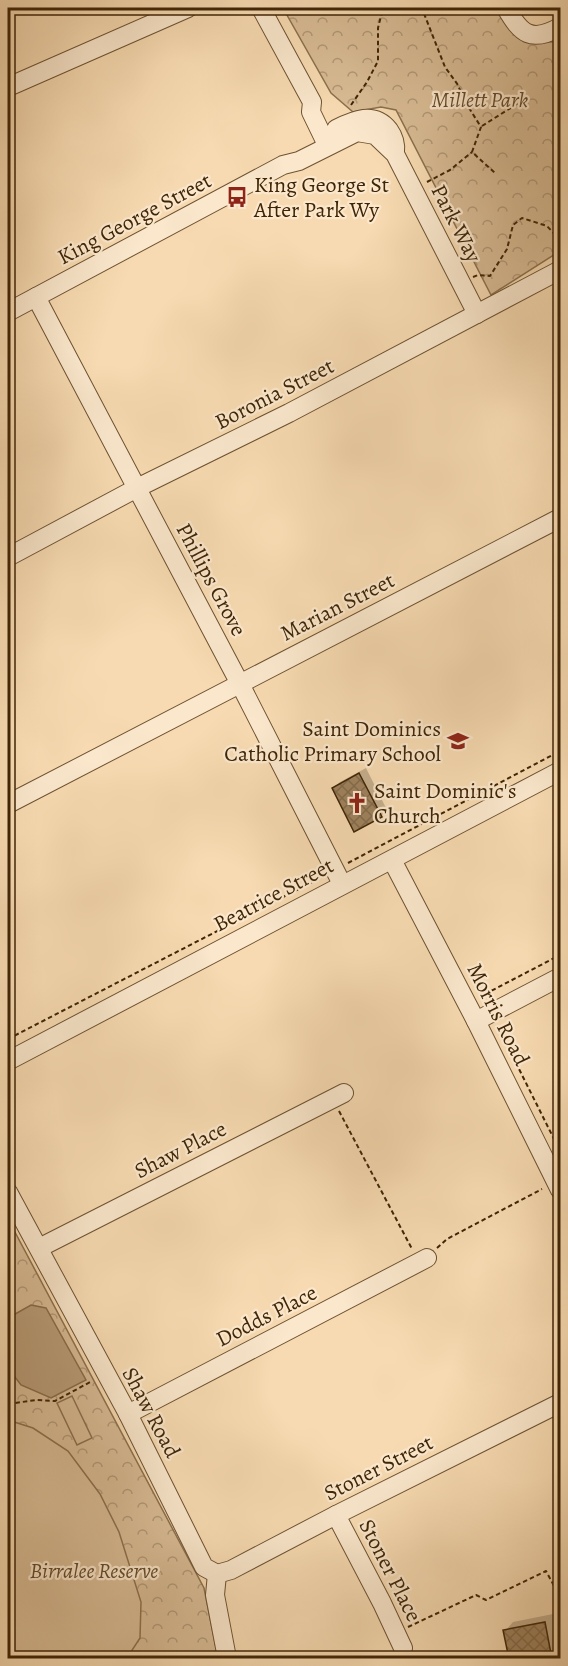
<svg xmlns="http://www.w3.org/2000/svg" width="568" height="1666" font-family="Alegreya,serif">
<style>
.forest{fill:url(#forest-crowns);stroke:#8c704d;stroke-width:1.5}
.pitch{fill:#d8bb94;stroke:#8c704d;stroke-width:1.5}
.water{fill:#b89c77;stroke:#886c4a;stroke-width:1.5}
.shadow{fill:#0003}
.building{fill:url(#building-cross-hatch);stroke:#3f2506;stroke-width:1.5}
.lines{fill:none;stroke-linecap:round;stroke-linejoin:round}
.minor-casing{stroke:#6d5231;stroke-width:20}
.path{stroke:#3f2506;stroke-width:2;stroke-dasharray:4.5 3;stroke-linecap:butt}
.minor{stroke:#fae7cc;stroke-width:18}
.labels{text-anchor:middle;stroke-width:4.5;stroke-linejoin:round;paint-order:stroke}
.park-label{font-size:22px;font-style:italic;fill:#654a2a;stroke:#fae7cc}
.poi-label{font-size:22px;fill:#3f2506;stroke:#fae7cc;text-anchor:start}
.street-label{font-size:22px;fill:#3f2506;stroke:#fae7cc}
</style>
<defs>
<pattern id="forest-crowns" width="20" height="18" patternUnits="userSpaceOnUse" patternTransform="scale(1.5)"><rect width="20" height="18" fill="#d8bb94"/><path d="M2 6a3 3 0 1 1 6 0M12 15a3 3 0 1 1 6 0" fill="none" stroke="#b19877"/></pattern>
<pattern id="building-cross-hatch" width="8" height="8" patternUnits="userSpaceOnUse" patternTransform="scale(1.5)"><rect width="8" height="8" fill="#9f835f"/><path d="M0 0l8 8M0 8l8-8" fill="none" stroke="#836b4c"/></pattern>
</defs>
<rect width="100%" height="100%" fill="#f7dab1"/>
<filter id="stains"><feTurbulence type="fractalNoise" baseFrequency=".00333" numOctaves="4"/><feColorMatrix values="0 0 0 0 .2 0 0 0 0 .09 0 0 0 0 .02 0 0 0 .5 -.17"/></filter>
<radialGradient id="worn" r=".72"><stop offset=".6" stop-color="#630" stop-opacity="0"/><stop offset="1" stop-color="#630" stop-opacity=".3"/></radialGradient>
<g class="forest">
<polygon points="283,8 518,8 534,41 554,42 560,39 560,251 491,295 396,110 381,107 353,112 331,93"/>
<polygon points="8,1219 204,1588 218,1658 8,1658"/>
</g>
<g class="pitch">
<polygon points="72,1396 92,1438 77,1445 57,1403"/>
<polygon points="8,1420 33,1428 68,1451 100,1494 119,1532 141,1602 140,1638 127,1658 8,1658"/>
</g>
<polygon class="water" points="31,1305 46,1308 86,1380 51,1398 21,1385 8,1368 8,1318"/>
<g class="shadow">
<polygon points="366,768 387,810 381,816 333,788 340,782"/>
<polygon points="560,1562 560,1582 553,1569"/>
<polygon points="553,1614 560,1658 510,1658 505,1631 513,1622"/>
</g>
<g class="building">
<polygon points="359,773 382,817 354,832 332,788"/>
<polygon points="545,1622 552,1659 509,1659 503,1630"/>
</g>
<g class="lines">
<defs>
<g id="minor">
<polyline points="261,8 312,102 311,112 327,145"/>
<path d="M506,8C521,34 531,43 560,27"/>
<polyline points="8,87 188,8"/>
<path d="M336,129C354,120 374,111 389,130C394,137 396,143 395,152"/>
<polyline points="36,297 239,682 342,884"/>
<polyline points="8,312 283,165 299,161 357,132 375,135 395,154 477,314"/>
<polyline points="8,557 137,488 289,413 560,270"/>
<polyline points="8,804 560,518"/>
<polyline points="392,860 476,1021 560,1190"/>
<polyline points="476,1021 560,977"/>
<polyline points="8,1061 560,771"/>
<polyline points="8,1192 128,1414 204,1567 217,1574"/>
<polyline points="39,1248 344,1093"/>
<polyline points="128,1414 427,1258"/>
<polyline points="336,1515 382,1603 403,1648"/>
<polyline points="217,1574 231,1570 336,1515 560,1403"/>
<polyline points="217,1574 215,1595 227,1658"/>
</g>
</defs>
<use href="#minor" class="minor-casing"/>
<g class="path">
<polyline points="411,8 423,11 445,67 458,85 464,100 481,127 472,152 495,173"/>
<polyline points="351,105 367,82 378,61 378,28 383,8"/>
<polyline points="482,126 520,102"/>
<polyline points="427,182 450,170 472,152"/>
<polyline points="473,277 478,275 490,276 507,249 513,225 522,218 547,226 560,240"/>
<polyline points="348,863 560,751"/>
<polyline points="478,990 479,992 491,991 560,955"/>
<polyline points="499,1029 560,1151"/>
<polyline points="8,1039 322,877"/>
<polyline points="339,1111 412,1249"/>
<polyline points="437,1248 447,1239 542,1189"/>
<polyline points="8,1404 36,1400 55,1401 92,1381"/>
<polyline points="408,1627 476,1595 486,1600 546,1571 560,1597"/>
</g>
<use href="#minor" class="minor"/>
</g>
<defs>
<symbol id="bus-bare" viewBox="-9 -9 18 18"><path d="M-5-6H5V4H4V6H2V4H-2V6H-4V4H-5ZM-3.5-4V0h7V-4ZM-3.5 1.2v1.5H-2V1.2ZM2 1.2v1.5H3.5V1.2Z" fill="#8f2418" stroke="#fae7cc" stroke-width="2.5" paint-order="stroke"/></symbol>
<symbol id="school-bare" viewBox="-9 -9 18 18"><path d="M0-5L7-2L0 1L-7-2ZM-4 1L0 2.5L4 1V4Q0 6-4 4Z" fill="#8f2418" stroke="#fae7cc" stroke-width="2.5" paint-order="stroke"/></symbol>
<symbol id="church-bare" viewBox="-9 -9 18 18"><path d="M-1.2-6h2.4v3.5h3.3v2.4h-3.3V6h-2.4V-.1h-3.3v-2.4h3.3Z" fill="#8f2418" stroke="#fae7cc" stroke-width="2.5" paint-order="stroke"/></symbol>
</defs>
<g fill-rule="evenodd">
<use href="#bus-bare" x="222" y="182" width="30" height="30"/>
<use href="#school-bare" x="443" y="726" width="30" height="30"/>
<use href="#church-bare" x="342" y="788" width="30" height="30"/>
</g>
<g class="labels">
<g class="park-label">
<text x="480" y="107">Millett Park</text>
<text x="94" y="1578">Birralee Reserve</text>
</g>
<g class="poi-label">
<text x="254" y="192">King George St<tspan x="254" dy="25">After Park Wy</tspan></text>
<text x="441" y="736" text-anchor="end">Saint Dominics<tspan x="441" dy="25">Catholic Primary School</tspan></text>
<text x="374" y="798">Saint Dominic's<tspan x="374" dy="25">Church</tspan></text>
</g>
<g class="street-label">
<text transform="translate(134 218) rotate(-28)" y="8">King George Street</text>
<text transform="translate(457 223) rotate(63)" y="8">Park Way</text>
<text transform="translate(274 393) rotate(-27)" y="8">Boronia Street</text>
<text transform="translate(212 579) rotate(62)" y="8">Phillips Grove</text>
<text transform="translate(337 606) rotate(-27)" y="8">Marian Street</text>
<text transform="translate(273 894) rotate(-28)" y="8">Beatrice Street</text>
<text transform="translate(499 1014) rotate(63)" y="8">Morris Road</text>
<text transform="translate(180 1149) rotate(-27)" y="8">Shaw Place</text>
<text transform="translate(266 1315) rotate(-27)" y="8">Dodds Place</text>
<text transform="translate(152 1412) rotate(62)" y="8">Shaw Road</text>
<text transform="translate(378 1467) rotate(-27)" y="8">Stoner Street</text>
<text transform="translate(391 1570) rotate(63)" y="8">Stoner Place</text>
</g>
</g>
<rect width="568" height="1666" fill="none" stroke="#f7dab1" stroke-width="30"/>
<rect x="9" y="9" width="550" height="1648" fill="none" stroke="#3f2506" stroke-width="3"/>
<rect x="15" y="15" width="538" height="1636" fill="none" stroke="#3f2506" stroke-width="1.5"/>
<rect width="100%" height="100%" filter="url(#stains)"/>
<rect width="100%" height="100%" fill="url(#worn)"/>
</svg>
